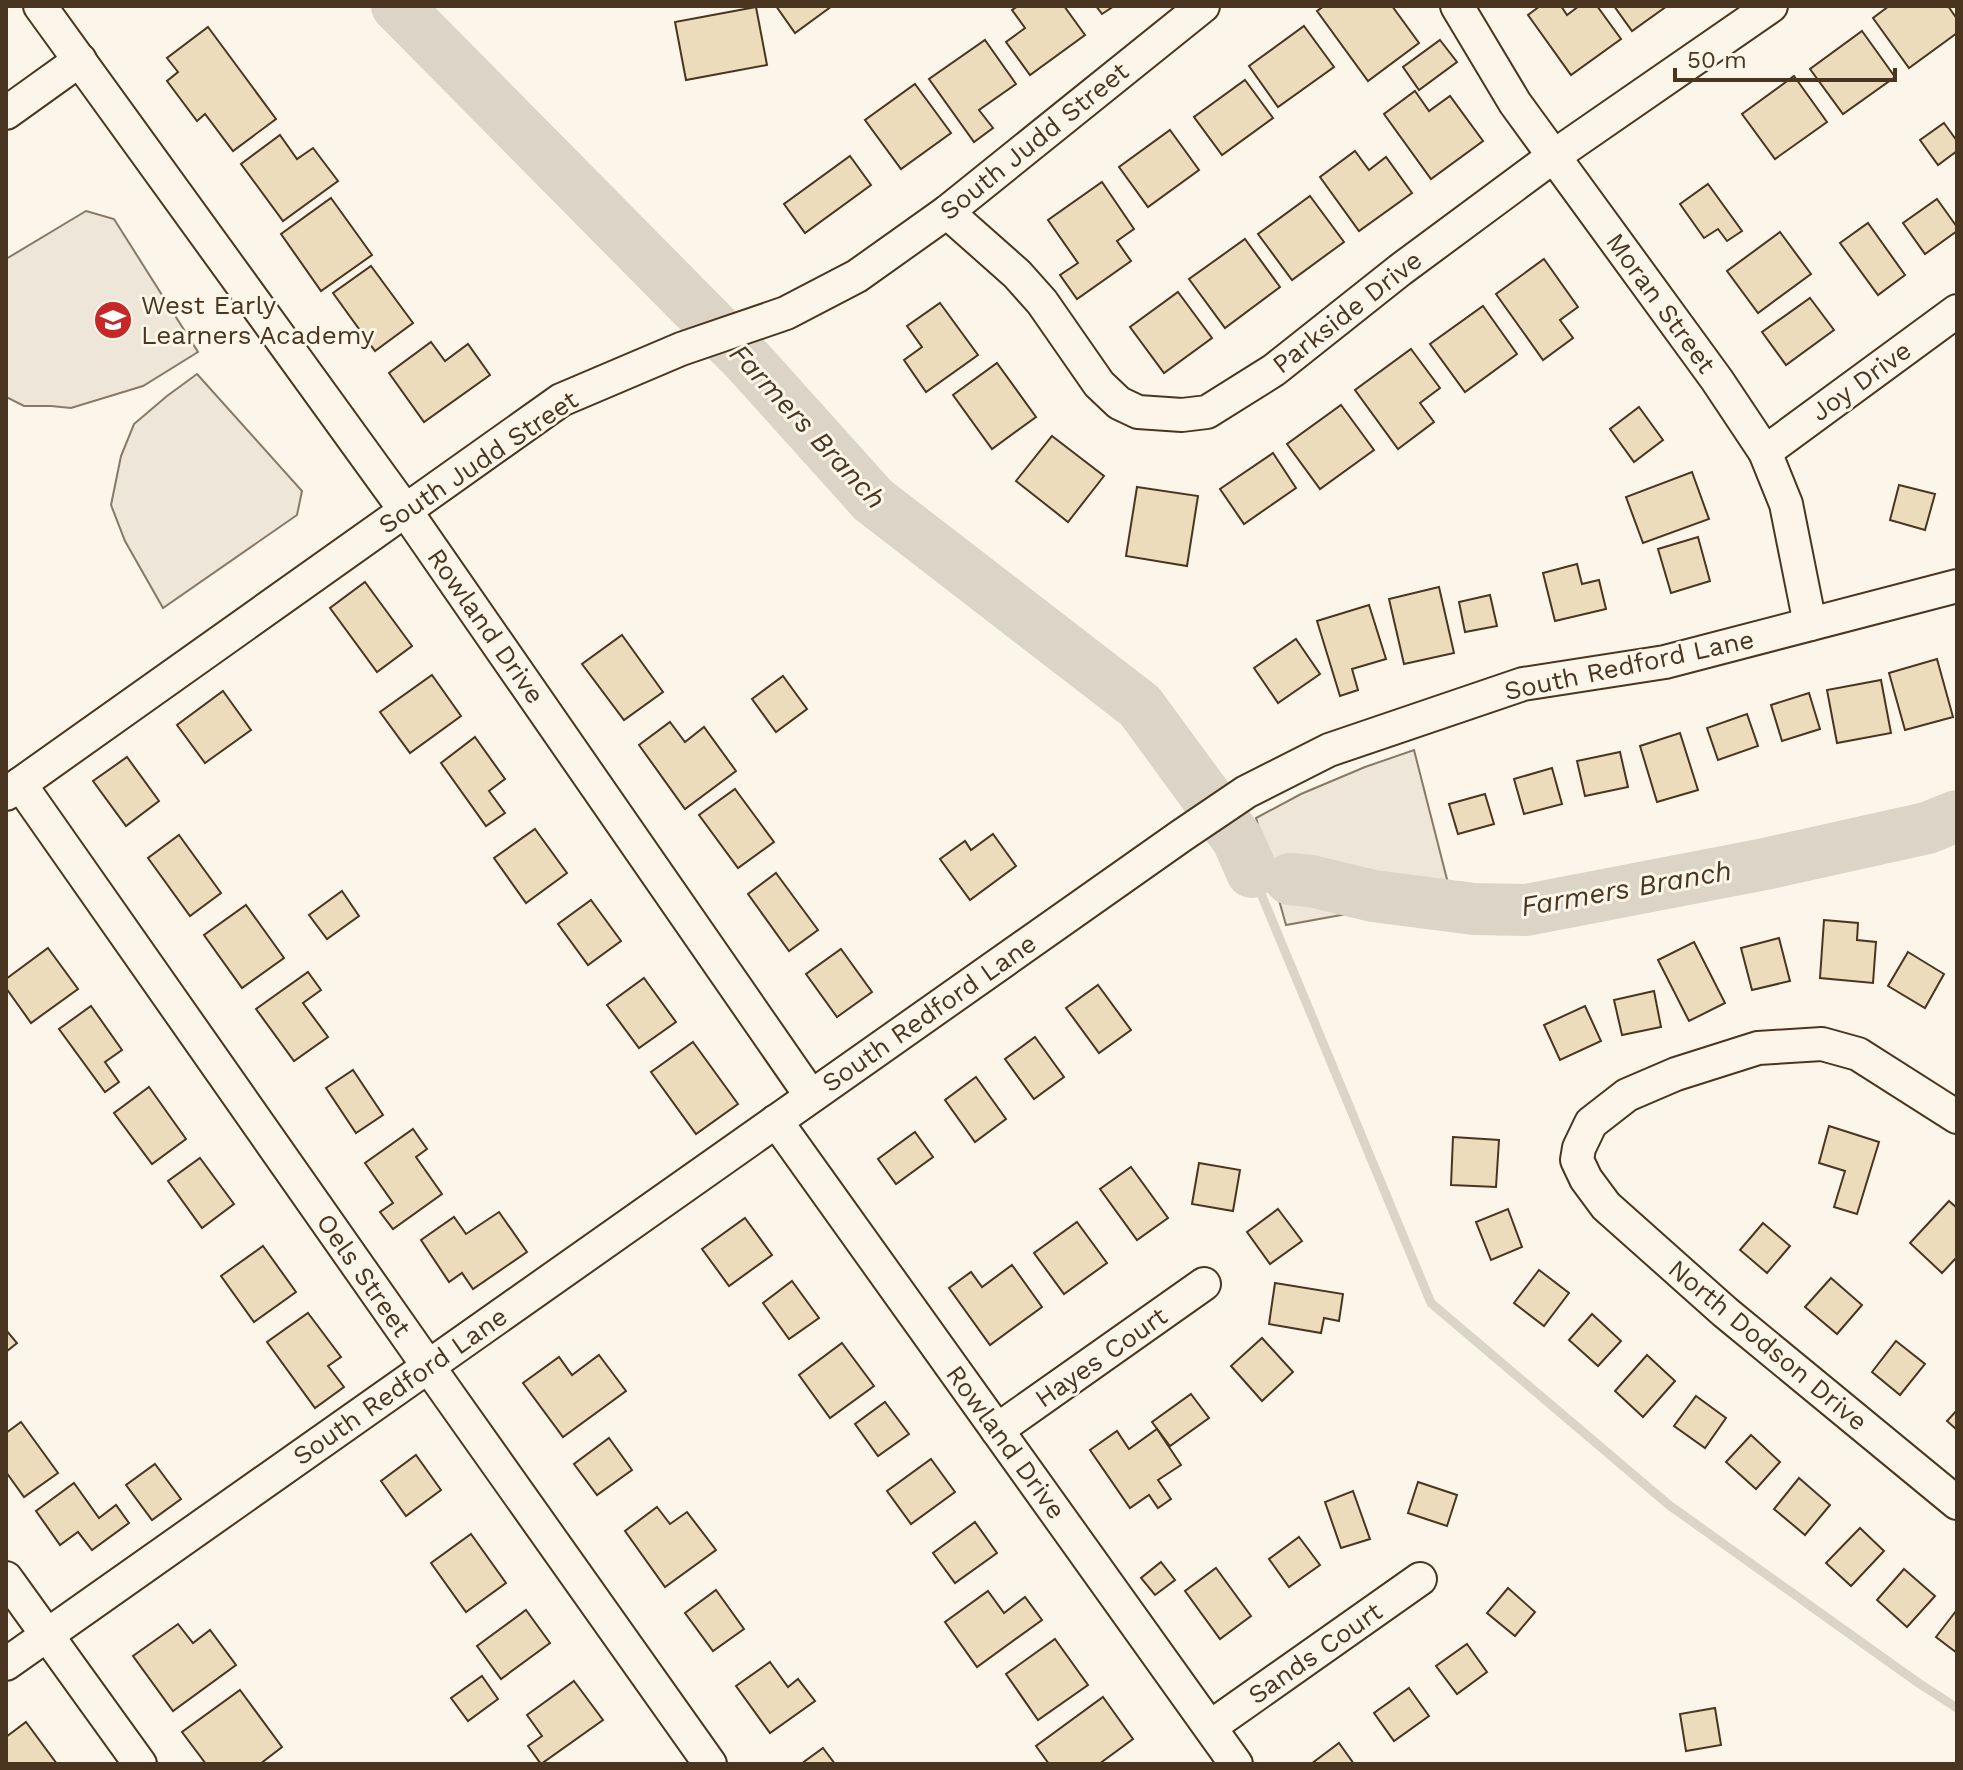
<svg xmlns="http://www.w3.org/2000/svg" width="1963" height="1770" font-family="'Work Sans',sans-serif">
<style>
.green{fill:#ede6d9;stroke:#887966;stroke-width:2}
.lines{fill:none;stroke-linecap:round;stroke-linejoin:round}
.stream{stroke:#dcd4c6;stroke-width:9}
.river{stroke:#dcd4c6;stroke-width:52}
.building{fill:#ecdcbc;stroke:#4a3520;stroke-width:2}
.minor-casing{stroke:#4a3520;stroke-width:36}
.minor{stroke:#fbf6e9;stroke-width:32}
.labels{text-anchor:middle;stroke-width:6;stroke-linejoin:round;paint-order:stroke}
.street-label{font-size:26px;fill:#4a3520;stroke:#fbf6e9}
.poi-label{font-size:26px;fill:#4a3520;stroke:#fbf6e9;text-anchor:start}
.water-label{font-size:28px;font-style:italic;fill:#4a3520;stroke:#fbf6e9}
</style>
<rect width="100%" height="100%" fill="#fbf6e9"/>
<g class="green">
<polygon points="86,211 114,219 198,352 143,386 71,408 51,406 24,406 6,397 6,259"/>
<polygon points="197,374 302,491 297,515 163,608 125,541 111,505 121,456 134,424 167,396"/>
<polygon points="1414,750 1451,895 1286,925 1256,818 1301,794 1365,767"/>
</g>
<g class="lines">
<g class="stream">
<polyline points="1252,872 1431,1303 1669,1505 1917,1682 1957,1708"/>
<polyline points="1252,872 1276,878"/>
</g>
<g class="river">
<polyline points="397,6 748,361 873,500 1140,706 1238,840 1252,872"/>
<polyline points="1290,879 1311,881 1373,896 1474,909 1526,910 1765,864 1927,828 1957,816"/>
</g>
</g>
<g class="building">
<polygon points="776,6 832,6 795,33"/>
<polygon points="1018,6 1064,6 1085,35 1030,75 1006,42 1025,28 1012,10"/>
<polygon points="1096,6 1114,6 1102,14"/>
<polygon points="1324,6 1392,6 1419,43 1368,81 1317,11"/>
<polygon points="1540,6 1561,6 1567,15 1579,6 1597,6 1621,39 1571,75 1528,15"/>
<polygon points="1614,6 1667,6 1632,31"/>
<polygon points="1889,6 1948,6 1957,19 1957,33 1909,68 1873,18"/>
<polygon points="756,7 767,65 686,80 675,22"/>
<polygon points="1304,26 1334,67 1278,107 1249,66"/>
<polygon points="208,27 276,119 233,151 205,114 197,121 167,81 178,72 167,58"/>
<polygon points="1862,31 1895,77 1843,114 1810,69"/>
<polygon points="985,40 1016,84 979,110 993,128 974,142 929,79"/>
<polygon points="1440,40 1457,62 1419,90 1403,67"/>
<polygon points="1794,76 1827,122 1775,159 1742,114"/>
<polygon points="1245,80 1273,118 1222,155 1194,117"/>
<polygon points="915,84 951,133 901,169 865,120"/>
<polygon points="1415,91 1429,111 1450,96 1483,141 1431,179 1384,114"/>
<polygon points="1944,123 1957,141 1957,151 1938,165 1920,140"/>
<polygon points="1170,130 1199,170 1148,207 1119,167"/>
<polygon points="280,135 297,159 313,148 338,181 283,221 241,164"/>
<polygon points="1355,151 1369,170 1386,157 1412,193 1359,231 1320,177"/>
<polygon points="850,156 871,185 805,233 784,204"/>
<polygon points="1102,182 1134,229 1117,241 1131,261 1077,299 1060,275 1078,263 1048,220"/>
<polygon points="1708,184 1742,231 1727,241 1718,229 1704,238 1680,204"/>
<polygon points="1310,196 1344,242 1292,280 1258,234"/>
<polygon points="331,198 372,255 321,291 281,234"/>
<polygon points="1937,199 1957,227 1957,231 1925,254 1903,223"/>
<polygon points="1868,223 1905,275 1878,295 1840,243"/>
<polygon points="1780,232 1811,274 1758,313 1727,271"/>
<polygon points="1245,239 1280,287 1225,328 1189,279"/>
<polygon points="1544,259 1578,307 1560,320 1573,338 1543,360 1496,294"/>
<polygon points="371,266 413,323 375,351 333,293"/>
<polygon points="1178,292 1212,338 1164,373 1130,327"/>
<polygon points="1810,298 1834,330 1786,365 1762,332"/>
<polygon points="940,303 978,355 926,392 904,360 922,347 907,326"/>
<polygon points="1483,306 1517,354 1465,392 1430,344"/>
<polygon points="431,342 445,361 468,344 490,375 424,422 389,373"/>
<polygon points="1411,349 1440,388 1420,403 1434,422 1398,449 1355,390"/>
<polygon points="997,363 1036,417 992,449 953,395"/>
<polygon points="1341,405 1374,450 1320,489 1287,444"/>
<polygon points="1639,407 1663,440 1634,462 1610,429"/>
<polygon points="1052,436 1104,476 1068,522 1016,481"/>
<polygon points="1273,453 1296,488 1244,524 1220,489"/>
<polygon points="1692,472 1709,519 1643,543 1626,497"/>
<polygon points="1899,485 1935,494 1925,530 1890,520"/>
<polygon points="1137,487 1198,496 1187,566 1126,556"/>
<polygon points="1698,537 1710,581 1671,593 1658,549"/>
<polygon points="1577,564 1582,584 1599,580 1606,609 1555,621 1543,573"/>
<polygon points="365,582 412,646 377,672 330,608"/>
<polygon points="1439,587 1454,653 1404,664 1389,599"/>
<polygon points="1490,595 1497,626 1465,632 1459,602"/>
<polygon points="1369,605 1386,659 1352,669 1358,690 1340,696 1317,621"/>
<polygon points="622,635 663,692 624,720 582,664"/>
<polygon points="1296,639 1320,674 1278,703 1254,668"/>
<polygon points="1937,659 1953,717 1905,730 1889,673"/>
<polygon points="432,675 461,716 410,753 380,712"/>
<polygon points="783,676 807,709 776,732 752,699"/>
<polygon points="1881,680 1891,733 1837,743 1827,690"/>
<polygon points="223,691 251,730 205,763 177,725"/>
<polygon points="1809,693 1820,729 1782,741 1771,705"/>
<polygon points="1747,714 1758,746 1718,760 1707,728"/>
<polygon points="670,722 685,742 704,727 736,771 685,809 639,745"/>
<polygon points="1680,733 1698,790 1657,802 1640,746"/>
<polygon points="475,737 505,779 489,791 505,813 486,826 441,763"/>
<polygon points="1620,752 1628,787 1585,796 1577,761"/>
<polygon points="127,757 159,801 126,826 93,781"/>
<polygon points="1552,768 1562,804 1524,814 1514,779"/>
<polygon points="735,789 774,842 738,868 699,815"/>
<polygon points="1485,794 1494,824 1458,834 1449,804"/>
<polygon points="535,829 567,873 526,903 494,858"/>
<polygon points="993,834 1016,866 970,900 940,859 965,841 971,850"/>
<polygon points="179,835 221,893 190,916 148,858"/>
<polygon points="776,873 818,930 789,951 748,894"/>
<polygon points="342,891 359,916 327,939 309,915"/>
<polygon points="591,900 621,941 588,965 558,924"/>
<polygon points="246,905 284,958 242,988 204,935"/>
<polygon points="1824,920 1858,923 1857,940 1876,942 1873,983 1820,978"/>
<polygon points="1779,938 1790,981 1752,990 1741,948"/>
<polygon points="1694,942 1725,1003 1689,1021 1658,960"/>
<polygon points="48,948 78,989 31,1023 6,988 6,979"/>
<polygon points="841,949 872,992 837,1017 806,974"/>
<polygon points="1908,952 1944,974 1925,1008 1888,986"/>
<polygon points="308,972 321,990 303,1003 328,1037 294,1061 256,1009"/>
<polygon points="644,978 676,1022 639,1048 607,1005"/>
<polygon points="1098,985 1131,1030 1099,1053 1066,1008"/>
<polygon points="1654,991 1661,1027 1622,1035 1614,1000"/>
<polygon points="91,1006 122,1050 105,1062 119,1082 105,1092 59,1029"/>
<polygon points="1585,1006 1601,1041 1560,1060 1544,1025"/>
<polygon points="1035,1037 1064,1077 1034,1099 1005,1059"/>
<polygon points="693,1042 738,1104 696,1134 651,1072"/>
<polygon points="353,1070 383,1115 356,1133 326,1088"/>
<polygon points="976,1077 1006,1119 975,1142 945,1100"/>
<polygon points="149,1087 186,1139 152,1164 114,1113"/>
<polygon points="1829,1126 1879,1142 1857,1214 1834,1207 1845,1171 1819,1163"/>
<polygon points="413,1129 427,1149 416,1157 442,1194 393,1229 380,1212 393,1203 365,1163"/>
<polygon points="915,1132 933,1157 896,1184 878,1159"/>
<polygon points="1453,1137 1499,1140 1496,1187 1451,1185"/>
<polygon points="200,1158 234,1204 202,1228 168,1181"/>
<polygon points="1199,1163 1240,1170 1233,1211 1192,1204"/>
<polygon points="1131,1167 1168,1218 1137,1240 1100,1189"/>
<polygon points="1949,1201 1957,1208 1957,1257 1942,1273 1910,1243"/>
<polygon points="1278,1209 1302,1241 1270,1264 1247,1232"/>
<polygon points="1508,1209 1522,1247 1491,1260 1476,1222"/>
<polygon points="499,1212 527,1252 473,1289 462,1273 449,1282 421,1240 454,1217 466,1234"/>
<polygon points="745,1218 772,1255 729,1286 702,1249"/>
<polygon points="1077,1222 1107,1263 1064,1294 1034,1253"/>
<polygon points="1763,1223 1790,1246 1767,1273 1740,1250"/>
<polygon points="263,1246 296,1292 254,1322 221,1276"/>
<polygon points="1012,1265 1042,1307 990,1345 949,1288 971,1272 982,1287"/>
<polygon points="1539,1270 1569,1293 1544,1326 1514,1303"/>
<polygon points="1831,1278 1862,1305 1837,1334 1805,1307"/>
<polygon points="792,1281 819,1318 789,1339 763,1303"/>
<polygon points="1275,1283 1343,1294 1339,1321 1324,1318 1321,1333 1269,1324"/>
<polygon points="308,1313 341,1357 328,1366 344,1387 315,1408 267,1342"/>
<polygon points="1592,1314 1621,1341 1598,1366 1569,1340"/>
<polygon points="6,1330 17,1343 6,1352"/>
<polygon points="1262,1338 1293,1372 1262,1401 1231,1366"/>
<polygon points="1896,1341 1925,1364 1900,1395 1872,1372"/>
<polygon points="842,1343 874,1386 830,1418 799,1375"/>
<polygon points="599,1355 626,1391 563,1437 523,1383 559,1357 572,1375"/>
<polygon points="1647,1355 1675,1381 1643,1417 1615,1391"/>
<polygon points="1191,1394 1209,1418 1170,1446 1152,1422"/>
<polygon points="1696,1396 1726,1418 1705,1448 1674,1426"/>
<polygon points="885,1402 909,1434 878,1456 855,1424"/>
<polygon points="1957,1410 1957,1430 1947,1421"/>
<polygon points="21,1422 58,1473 24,1497 6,1472 6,1433"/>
<polygon points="1157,1429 1181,1465 1158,1480 1171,1499 1158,1508 1149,1495 1130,1508 1090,1450 1117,1431 1129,1449"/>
<polygon points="1751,1435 1780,1462 1756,1489 1726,1462"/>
<polygon points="609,1438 632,1470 597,1495 574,1464"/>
<polygon points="416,1455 441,1490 406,1516 381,1481"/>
<polygon points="931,1459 955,1492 911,1524 887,1491"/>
<polygon points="155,1464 181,1499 152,1520 126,1485"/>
<polygon points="1799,1478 1830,1505 1805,1535 1774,1509"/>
<polygon points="1418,1482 1457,1495 1447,1526 1408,1513"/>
<polygon points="74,1483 99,1518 116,1505 129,1523 92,1550 78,1532 60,1545 36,1511"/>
<polygon points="1353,1491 1370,1539 1341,1548 1325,1502"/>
<polygon points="657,1507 670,1524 687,1512 716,1550 665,1587 625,1531"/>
<polygon points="975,1522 997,1553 955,1583 933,1553"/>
<polygon points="1860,1528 1884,1551 1851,1586 1826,1563"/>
<polygon points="471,1534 506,1583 466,1612 431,1563"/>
<polygon points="1299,1537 1320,1565 1289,1587 1269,1559"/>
<polygon points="1161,1562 1175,1580 1155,1595 1141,1578"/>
<polygon points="1216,1568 1251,1616 1220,1639 1185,1591"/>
<polygon points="1904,1569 1935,1596 1907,1627 1877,1600"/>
<polygon points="1508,1588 1535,1612 1515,1636 1487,1613"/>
<polygon points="716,1590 744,1629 713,1651 685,1613"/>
<polygon points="988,1591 1004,1613 1025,1597 1042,1620 977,1667 945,1622"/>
<polygon points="526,1610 550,1643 501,1679 477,1646"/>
<polygon points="1956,1611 1957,1612 1957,1653 1936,1637"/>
<polygon points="178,1624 193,1643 210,1630 236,1665 173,1711 133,1656"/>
<polygon points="1055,1639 1088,1685 1038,1720 1006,1674"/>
<polygon points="1467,1644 1487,1672 1457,1694 1436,1666"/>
<polygon points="770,1662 788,1687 798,1679 815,1701 770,1733 736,1686"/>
<polygon points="482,1676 498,1699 468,1721 451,1698"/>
<polygon points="574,1681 603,1720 541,1764 528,1746 542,1736 527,1715"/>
<polygon points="1409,1688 1429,1716 1394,1741 1374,1713"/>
<polygon points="240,1690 282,1747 260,1764 206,1764 182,1732"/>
<polygon points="1103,1697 1133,1739 1099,1764 1049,1764 1036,1746"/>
<polygon points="1715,1708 1721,1745 1686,1751 1680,1714"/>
<polygon points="26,1722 57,1764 6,1764 6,1737"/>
<polygon points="1339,1743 1354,1764 1311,1764"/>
<polygon points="823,1748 835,1764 801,1764"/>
</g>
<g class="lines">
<defs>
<g id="minor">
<polyline points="40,6 405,510 811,1096"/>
<polyline points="1457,6 1515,103 1717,380 1765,452 1786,504 1810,624"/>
<polyline points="6,113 80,60"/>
<polyline points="947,212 1017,274 1042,302 1099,384 1119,403 1138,412 1182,415 1207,412 1274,370 1400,270 1554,156 1771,6"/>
<polyline points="1765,452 1957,311"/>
<polyline points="20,784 428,1366 710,1764"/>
<polyline points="6,794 561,400 681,349 786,313 857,276 947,212 1203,6"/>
<polyline points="1957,1117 1858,1054 1822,1044 1758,1048 1676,1074 1627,1095 1591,1123 1579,1148 1577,1160 1586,1179 1606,1206 1725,1312 1957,1503"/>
<polyline points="776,1121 1236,1764"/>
<polyline points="997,1430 1204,1284"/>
<polyline points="6,1578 140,1764"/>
<polyline points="6,1664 1181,836 1246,792 1329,750 1523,684 1665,662 1957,586"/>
<polyline points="1210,1727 1420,1579"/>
</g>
</defs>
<use href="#minor" class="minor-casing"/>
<use href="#minor" class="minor"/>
</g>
<defs>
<symbol id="school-disc" viewBox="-11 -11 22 22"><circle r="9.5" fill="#c62828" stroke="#fbf6e9"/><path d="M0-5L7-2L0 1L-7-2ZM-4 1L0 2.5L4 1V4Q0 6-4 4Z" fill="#fff"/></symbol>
</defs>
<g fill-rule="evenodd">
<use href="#school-disc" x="91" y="298" width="44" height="44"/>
</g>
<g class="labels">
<g class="street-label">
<text transform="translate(1034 141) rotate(-39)" y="9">South Judd Street</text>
<text transform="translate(1661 303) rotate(54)" y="9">Moran Street</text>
<text transform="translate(1347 312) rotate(-38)" y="9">Parkside Drive</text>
<text transform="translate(1861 381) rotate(-36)" y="9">Joy Drive</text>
<text transform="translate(478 462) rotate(-34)" y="9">South Judd Street</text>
<text transform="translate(486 626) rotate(55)" y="9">Rowland Drive</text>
<text transform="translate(1629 665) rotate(-12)" y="9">South Redford Lane</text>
<text transform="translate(929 1013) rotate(-35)" y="9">South Redford Lane</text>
<text transform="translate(364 1275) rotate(55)" y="9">Oels Street</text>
<text transform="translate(1768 1345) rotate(40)" y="9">North Dodson Drive</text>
<text transform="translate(1101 1357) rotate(-35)" y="9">Hayes Court</text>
<text transform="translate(400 1386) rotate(-35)" y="9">South Redford Lane</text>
<text transform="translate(1006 1442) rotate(54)" y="9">Rowland Drive</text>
<text transform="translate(1315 1653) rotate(-35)" y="9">Sands Court</text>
</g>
<g class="poi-label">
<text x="141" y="314">West Early<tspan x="141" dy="30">Learners Academy</tspan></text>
</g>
<g class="water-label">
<text transform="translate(808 426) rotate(47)" y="10">Farmers Branch</text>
<text transform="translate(1626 888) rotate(-10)" y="10">Farmers Branch</text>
</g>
</g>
<rect width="1963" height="1770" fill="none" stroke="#4a3520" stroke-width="16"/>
<path d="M1675 68v12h220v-12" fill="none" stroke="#4a3520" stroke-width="4"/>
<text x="1687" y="68" font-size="24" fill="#4a3520" stroke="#fbf6e9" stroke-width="6" paint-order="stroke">50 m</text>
</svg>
